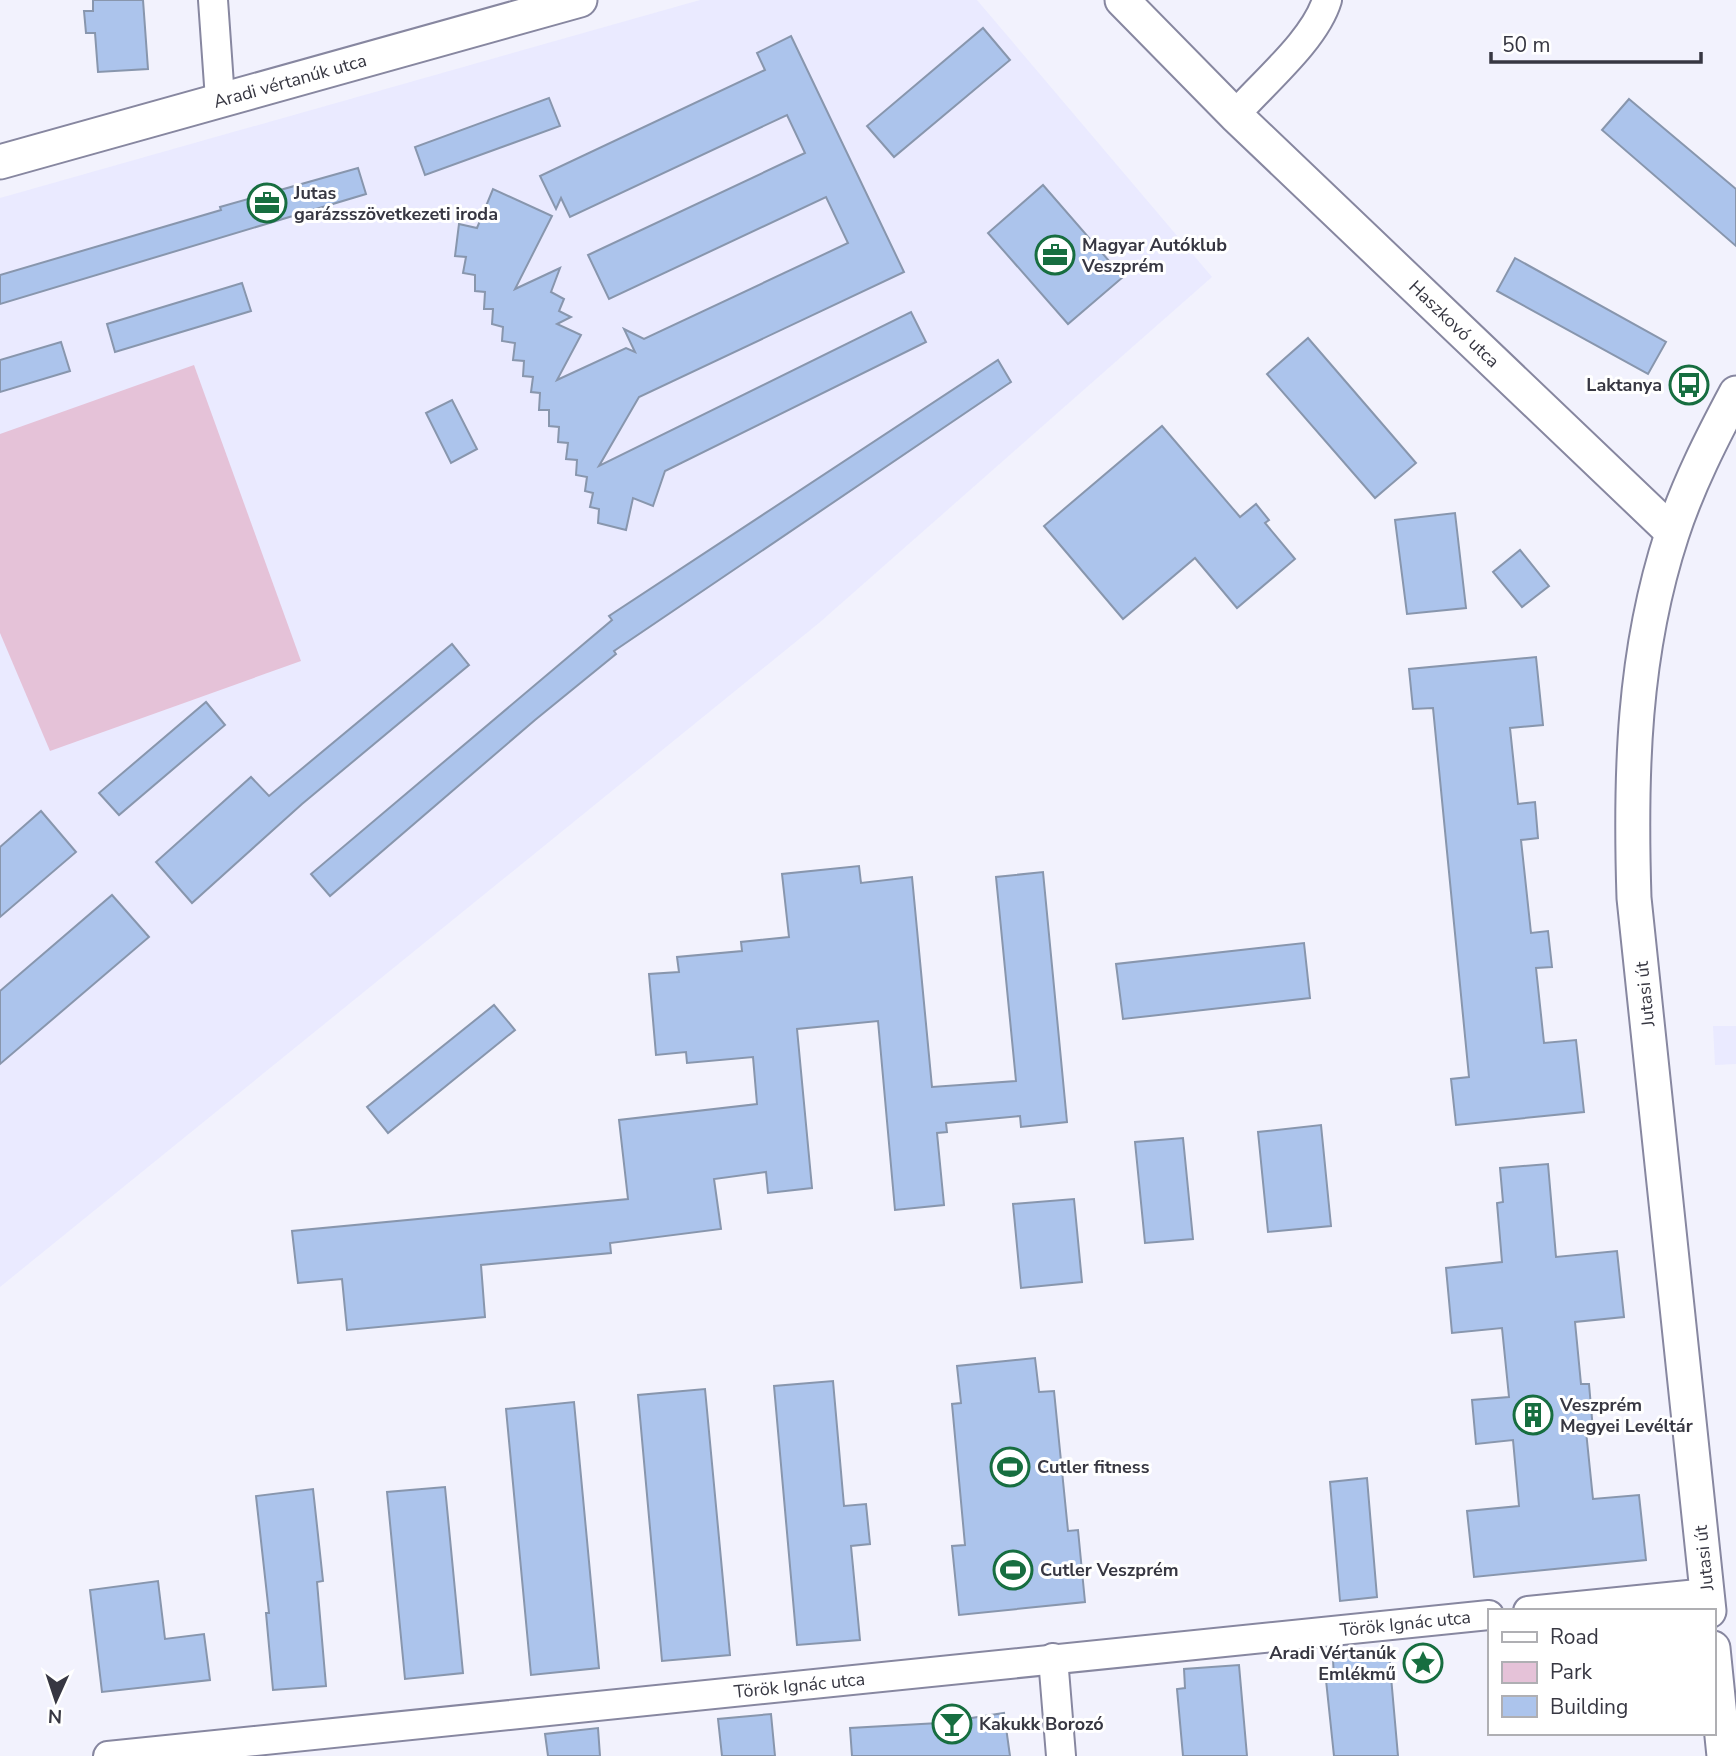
<svg xmlns="http://www.w3.org/2000/svg" width="1736" height="1756" font-family="'Nunito Sans',sans-serif">
<style>
.built{fill:#eaeaff}
.green{fill:#e5c2d8}
.building{fill:#acc4ec;stroke:#8896ad;stroke-width:2}
.lines{fill:none;stroke-linecap:round;stroke-linejoin:round}
.minor-casing{stroke:#8787a0;stroke-width:32}
.tertiary-casing{stroke:#8787a0;stroke-width:37}
.minor{stroke:#fff;stroke-width:28}
.tertiary{stroke:#fff;stroke-width:33}
.labels{text-anchor:middle;stroke-width:6;stroke-linejoin:round;paint-order:stroke}
.street-label{font-size:18px;fill:#373742;stroke:#fff}
.poi-label{font-size:18px;font-weight:bold;fill:#373742;stroke:#fff;text-anchor:start}
</style>
<rect width="100%" height="100%" fill="#f2f2fd"/>
<g class="built">
<polygon points="700,0 977,0 1212,277 819,623 0,1287 0,198"/>
<polygon points="1713,1026 1736,1026 1736,1064 1715,1065"/>
</g>
<polygon class="green" points="194,365 301,661 50,751 0,633 0,434"/>
<g class="building">
<polygon points="93,0 143,0 148,69 98,72 95,33 86,33 84,11 93,11"/>
<polygon points="983,28 1010,60 894,157 867,126"/>
<polygon points="791,36 904,272 639,397 599,466 911,312 926,342 665,471 653,506 633,498 626,530 598,523 599,509 590,507 593,493 585,491 587,477 576,475 577,460 566,459 568,443 558,442 559,427 549,426 549,410 539,410 540,393 531,392 533,377 523,376 524,361 513,360 515,343 502,341 503,327 492,324 493,309 484,309 485,292 475,291 475,275 463,273 466,257 455,256 459,224 477,228 493,189 552,216 515,289 560,268 551,292 564,299 559,311 571,317 557,324 581,335 557,380 626,348 635,352 624,329 644,339 848,243 826,197 609,299 588,255 805,153 787,115 570,217 561,198 556,209 540,176 765,70 757,53"/>
<polygon points="549,98 560,126 425,175 415,147"/>
<polygon points="1629,99 1736,189 1736,246 1602,130"/>
<polygon points="358,168 366,194 0,304 0,275 221,210 220,207"/>
<polygon points="1043,185 1123,277 1068,324 988,233"/>
<polygon points="1515,258 1666,342 1648,374 1497,291"/>
<polygon points="242,283 251,311 115,352 107,324"/>
<polygon points="1308,338 1416,463 1375,498 1267,374"/>
<polygon points="61,342 70,371 0,392 0,360"/>
<polygon points="998,360 1011,382 614,651 616,654 535,720 330,896 311,874 612,620 609,616"/>
<polygon points="452,400 477,449 451,463 426,413"/>
<polygon points="1162,426 1240,517 1256,504 1269,520 1265,523 1295,559 1237,608 1195,558 1123,619 1044,526"/>
<polygon points="1455,513 1466,608 1407,614 1395,520"/>
<polygon points="1520,550 1549,586 1522,607 1493,572"/>
<polygon points="452,644 469,665 302,804 192,903 156,862 251,777 269,796"/>
<polygon points="1536,657 1543,725 1510,728 1518,804 1535,802 1538,838 1521,840 1531,933 1548,931 1552,967 1536,968 1544,1043 1576,1040 1584,1112 1456,1125 1451,1079 1469,1077 1433,708 1413,709 1409,669"/>
<polygon points="206,702 225,725 119,815 99,793"/>
<polygon points="41,811 76,852 0,917 0,847"/>
<polygon points="859,866 861,883 912,877 932,1087 1016,1081 996,877 1043,872 1067,1122 1021,1127 1020,1116 946,1123 947,1132 937,1133 944,1205 895,1210 878,1021 797,1029 812,1188 768,1193 766,1172 714,1179 721,1229 610,1243 611,1253 481,1265 485,1317 347,1330 342,1279 298,1283 292,1231 628,1199 619,1120 757,1104 753,1057 687,1063 686,1052 656,1055 649,974 679,972 677,957 742,951 741,942 789,937 782,874"/>
<polygon points="112,895 149,937 0,1064 0,991"/>
<polygon points="1304,943 1310,998 1123,1019 1116,964"/>
<polygon points="494,1005 515,1030 388,1133 367,1107"/>
<polygon points="1321,1125 1331,1226 1268,1232 1258,1132"/>
<polygon points="1183,1138 1193,1239 1145,1243 1135,1142"/>
<polygon points="1548,1164 1556,1257 1617,1251 1624,1317 1575,1322 1581,1384 1589,1384 1593,1430 1586,1431 1593,1499 1639,1495 1646,1560 1474,1577 1467,1511 1519,1506 1513,1440 1476,1444 1472,1400 1509,1397 1502,1328 1452,1333 1446,1268 1502,1262 1497,1203 1503,1202 1500,1168"/>
<polygon points="1074,1199 1082,1282 1021,1288 1013,1204"/>
<polygon points="1035,1358 1039,1392 1054,1391 1068,1531 1078,1530 1085,1602 959,1615 952,1546 965,1545 952,1404 961,1403 957,1366"/>
<polygon points="833,1381 844,1506 866,1504 870,1544 851,1546 860,1640 797,1645 774,1386"/>
<polygon points="705,1389 730,1655 662,1661 638,1395"/>
<polygon points="574,1402 599,1668 531,1675 506,1409"/>
<polygon points="1367,1478 1377,1597 1340,1601 1330,1482"/>
<polygon points="445,1487 463,1673 405,1679 387,1492"/>
<polygon points="313,1489 323,1581 317,1582 326,1686 273,1690 266,1613 269,1613 256,1496"/>
<polygon points="158,1581 165,1639 204,1634 210,1680 102,1692 90,1590"/>
<polygon points="1389,1654 1398,1756 1334,1756 1326,1680 1334,1679 1333,1659"/>
<polygon points="1239,1665 1247,1756 1183,1756 1177,1689 1185,1688 1184,1669"/>
<polygon points="1004,1713 1010,1756 852,1756 850,1728 939,1723"/>
<polygon points="771,1714 775,1756 722,1756 718,1719"/>
<polygon points="598,1728 600,1756 548,1756 545,1734"/>
</g>
<g class="lines">
<defs>
<g id="minor">
<polyline points="213,0 220,99"/>
<path d="M1235,115C1263,83 1315,40 1327,0"/>
<polyline points="1528,1611 1708,1593"/>
<polyline points="1053,1658 1061,1756"/>
<path id="s1" d="M108,1756L1489,1615"/>
</g>
<g id="tertiary">
<path id="s2" d="M1122,0L1235,115L1672,532"/>
<path id="s3" d="M0,162L580,0"/>
<path d="M1709,1611L1634,898C1630,774 1633,653 1672,534C1688,485 1712,438 1736,393"/>
<polyline points="1713,1648 1724,1756"/>
</g>
</defs>
<use href="#minor" class="minor-casing"/>
<use href="#tertiary" class="tertiary-casing"/>
<use href="#minor" class="minor"/>
<use href="#tertiary" class="tertiary"/>
</g>
<defs>
<symbol id="office-ring" viewBox="-11 -11 22 22"><circle r="9.5" fill="#fff" stroke="#176e40" stroke-width="1.5"/><path d="M-6-3h4V-5.5h4V-3h4V5H-6ZM-1-4.5V-3h2v-1.5ZM-6 0V1H6V0Z" fill="#176e40"/></symbol>
<symbol id="bus-ring" viewBox="-11 -11 22 22"><circle r="9.5" fill="#fff" stroke="#176e40" stroke-width="1.5"/><path d="M-5-6H5V4H4V6H2V4H-2V6H-4V4H-5ZM-3.5-4V0h7V-4ZM-3.5 1.2v1.5H-2V1.2ZM2 1.2v1.5H3.5V1.2Z" fill="#176e40"/></symbol>
<symbol id="building-ring" viewBox="-11 -11 22 22"><circle r="9.5" fill="#fff" stroke="#176e40" stroke-width="1.5"/><path d="M-4-6H4V6H1V3H-1V6H-4ZM-2.5-4.3h1.7v1.8h-1.7ZM.8-4.3h1.7v1.8H.8ZM-2.5-1h1.7V.8h-1.7ZM.8-1h1.7V.8H.8Z" fill="#176e40"/></symbol>
<symbol id="stadium-ring" viewBox="-11 -11 22 22"><circle r="9.5" fill="#fff" stroke="#176e40" stroke-width="1.5"/><path d="M0-5a6.5 5 0 1 0 0 10a6.5 5 0 1 0 0-10ZM-3.5-1.8h7v3.6h-7Z" fill="#176e40"/></symbol>
<symbol id="sight-ring" viewBox="-11 -11 22 22"><circle r="9.5" fill="#fff" stroke="#176e40" stroke-width="1.5"/><path d="M0-6L1.8-2.2L6-1.7L2.9 1.2L3.7 5.4L0 3.3L-3.7 5.4L-2.9 1.2L-6-1.7L-1.8-2.2Z" fill="#176e40"/></symbol>
<symbol id="bar-ring" viewBox="-11 -11 22 22"><circle r="9.5" fill="#fff" stroke="#176e40" stroke-width="1.5"/><path d="M-6-5H6L.8 .8V4.5H3.5V6h-7V4.5H-.8V.8Z" fill="#176e40"/></symbol>
</defs>
<g fill-rule="evenodd">
<use href="#office-ring" x="245" y="181" width="44" height="44"/>
<use href="#office-ring" x="1033" y="233" width="44" height="44"/>
<use href="#bus-ring" x="1667" y="363" width="44" height="44"/>
<use href="#building-ring" x="1511" y="1393" width="44" height="44"/>
<use href="#stadium-ring" x="988" y="1445" width="44" height="44"/>
<use href="#stadium-ring" x="991" y="1548" width="44" height="44"/>
<use href="#sight-ring" x="1401" y="1641" width="44" height="44"/>
<use href="#bar-ring" x="930" y="1702" width="44" height="44"/>
</g>
<g class="labels">
<g class="street-label">
<text dy="6" stroke="none"><textPath href="#s3" startOffset="301">Aradi vértanúk utca</textPath></text>
<text dy="6" stroke="none"><textPath href="#s2" startOffset="464">Haszkovó utca</textPath></text>
<text transform="translate(1645 994) rotate(-96)" y="6">Jutasi út</text>
<text transform="translate(1704 1558) rotate(-96)" y="6">Jutasi út</text>
<text dy="6" stroke="none"><textPath href="#s1" startOffset="1304">Török Ignác utca</textPath></text>
<text dy="6" stroke="none"><textPath href="#s1" startOffset="695">Török Ignác utca</textPath></text>
</g>
<g class="poi-label">
<text x="294" y="199">Jutas<tspan x="294" dy="21">garázsszövetkezeti iroda</tspan></text>
<text x="1082" y="251">Magyar Autóklub<tspan x="1082" dy="21">Veszprém</tspan></text>
<text x="1662" y="391" text-anchor="end">Laktanya</text>
<text x="1560" y="1411">Veszprém<tspan x="1560" dy="21">Megyei Levéltár</tspan></text>
<text x="1037" y="1473">Cutler fitness</text>
<text x="1040" y="1576">Cutler Veszprém</text>
<text x="1396" y="1659" text-anchor="end">Aradi Vértanúk<tspan x="1396" dy="21">Emlékmű</tspan></text>
<text x="979" y="1730">Kakukk Borozó</text>
</g>
</g>
<rect x="1488" y="1609" width="228" height="126" fill="#ffffff" stroke="#afafb3" stroke-width="2"/>
<rect x="1502" y="1632" width="35" height="10" fill="#ffffff" stroke="#afafb3" stroke-width="2"/>
<text x="1550" y="1644" font-size="21" fill="#373742">Road</text>
<rect x="1502" y="1662" width="35" height="21" fill="#e5c2d8" stroke="#afafb3" stroke-width="2"/>
<text x="1550" y="1679" font-size="21" fill="#373742">Park</text>
<rect x="1502" y="1696" width="35" height="21" fill="#acc4ec" stroke="#afafb3" stroke-width="2"/>
<text x="1550" y="1714" font-size="21" fill="#373742">Building</text>
<g transform="translate(56 1700) rotate(183)" stroke="#ffffff" stroke-width="5" paint-order="stroke">
<path d="M0-5L12 26L0 18L-12 26Z" fill="#373742"/>
<text y="-10" font-size="19" font-weight="bold" text-anchor="middle" fill="#373742">N</text>
</g>
<path d="M1491 52v10h210v-10" fill="none" stroke="#373742" stroke-width="3.5"/>
<text x="1502" y="52" font-size="21" fill="#373742" stroke="#ffffff" stroke-width="5" paint-order="stroke">50 m</text>
</svg>
